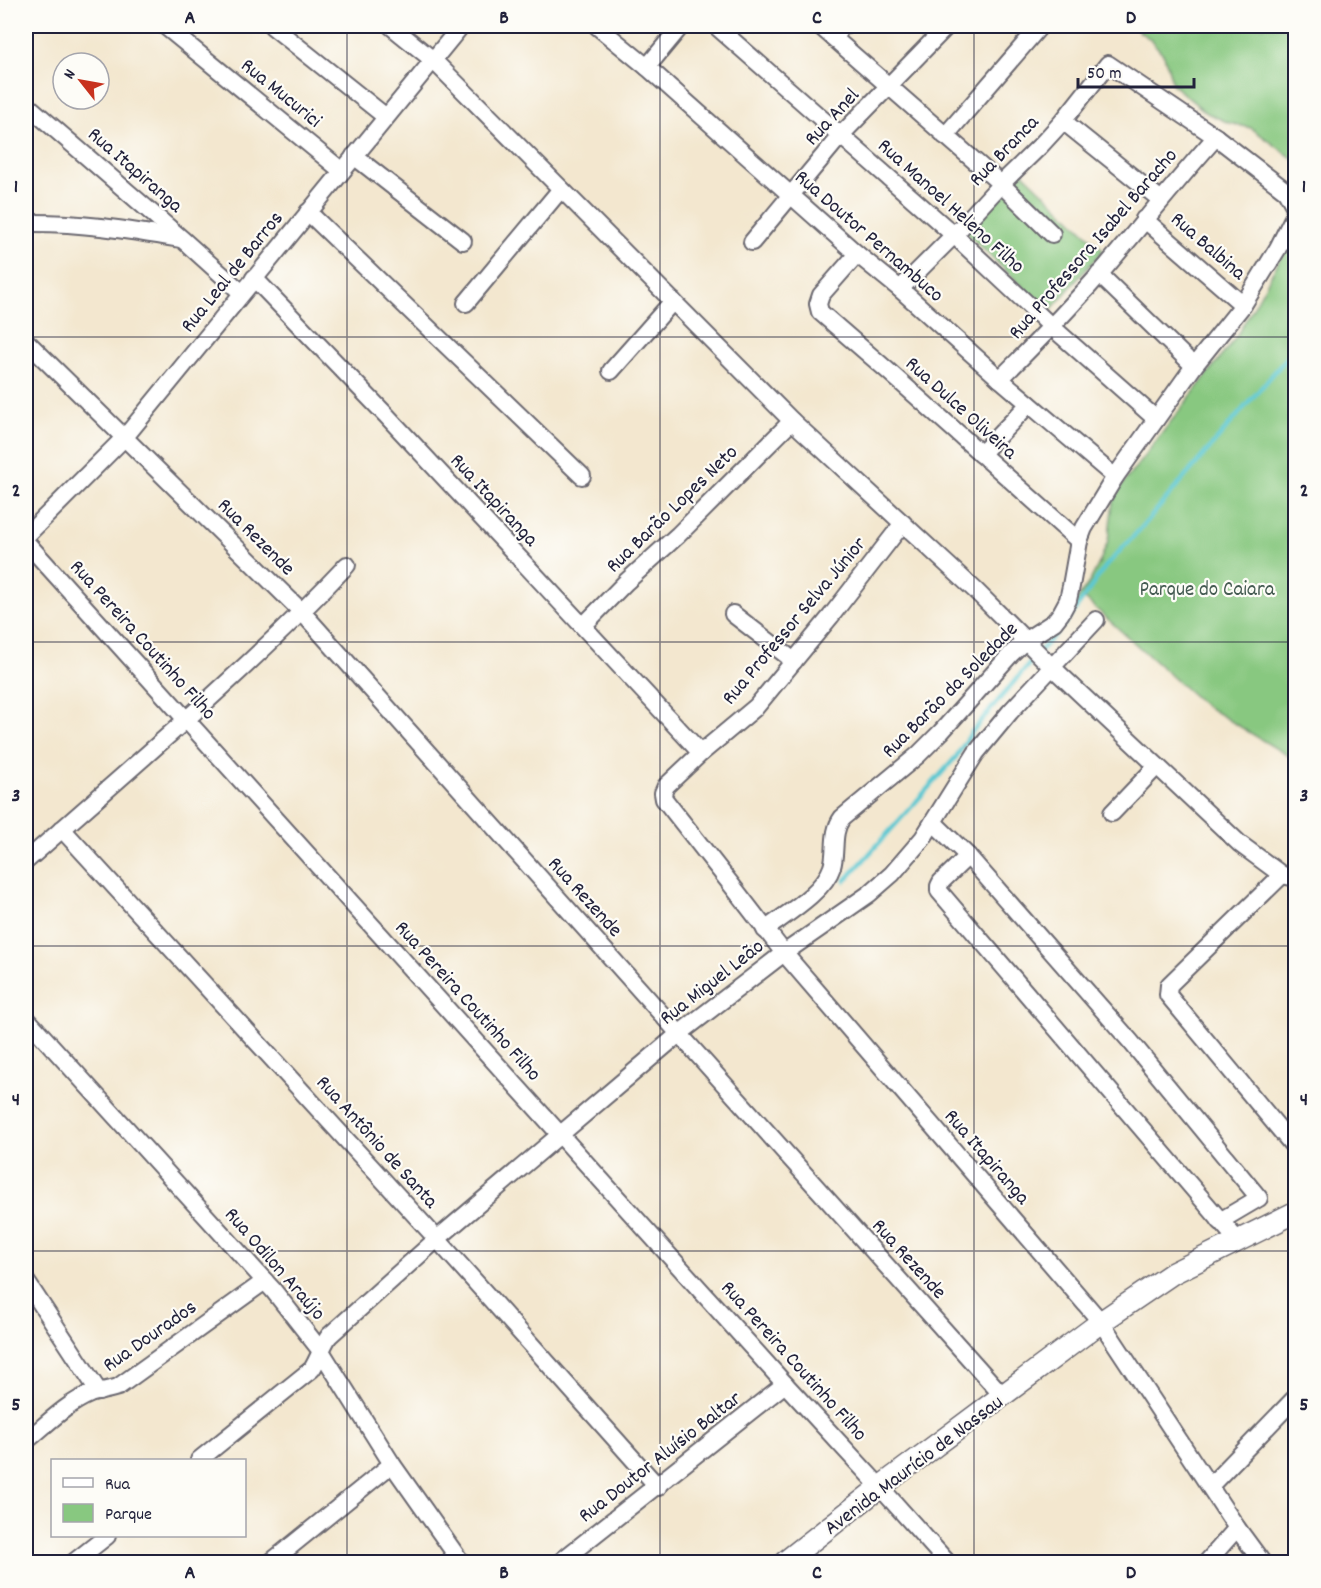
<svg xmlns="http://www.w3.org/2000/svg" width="1321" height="1588" font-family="Dekko,sans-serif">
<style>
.green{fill:#88c880;stroke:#55755e;stroke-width:1.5}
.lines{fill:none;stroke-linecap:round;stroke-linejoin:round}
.stream{stroke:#5bc8d2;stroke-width:4.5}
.minor-casing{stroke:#6b676f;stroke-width:20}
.major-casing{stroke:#6b676f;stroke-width:24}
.minor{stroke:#fff;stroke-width:16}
.major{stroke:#fff;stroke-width:21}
.grid{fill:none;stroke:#22223b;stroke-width:1.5;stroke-opacity:0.55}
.labels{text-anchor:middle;stroke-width:4.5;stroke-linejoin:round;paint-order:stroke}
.street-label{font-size:21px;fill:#22223b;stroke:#fdfcf7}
.park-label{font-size:21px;fill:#465c53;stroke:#fdfcf7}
.neatline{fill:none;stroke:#22223b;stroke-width:2}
.grid-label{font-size:20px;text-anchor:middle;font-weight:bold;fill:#22223b}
</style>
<rect width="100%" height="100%" fill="#fdfcf7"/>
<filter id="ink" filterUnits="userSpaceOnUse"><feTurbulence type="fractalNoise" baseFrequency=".0167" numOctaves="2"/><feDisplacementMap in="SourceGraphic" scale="12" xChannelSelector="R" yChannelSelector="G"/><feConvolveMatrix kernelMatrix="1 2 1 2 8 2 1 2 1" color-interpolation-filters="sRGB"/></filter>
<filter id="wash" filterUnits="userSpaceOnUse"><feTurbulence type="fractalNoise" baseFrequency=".008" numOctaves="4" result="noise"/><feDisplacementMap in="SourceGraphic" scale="24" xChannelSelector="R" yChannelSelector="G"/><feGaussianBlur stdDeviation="1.35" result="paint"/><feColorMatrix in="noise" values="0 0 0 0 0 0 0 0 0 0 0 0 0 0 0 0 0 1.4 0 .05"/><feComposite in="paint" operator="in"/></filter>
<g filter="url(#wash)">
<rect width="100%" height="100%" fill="#f3e7cf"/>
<g class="green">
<polygon points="1131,26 1280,26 1295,35 1295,160 1251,128 1229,123 1207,113 1173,85 1164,55 1150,39"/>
<polygon points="1020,170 1103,250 1049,312 962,229"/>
<polygon points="1295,232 1295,760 1204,705 1084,598 1071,616 1049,640 1090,581 1100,561 1108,541 1113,502 1122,485 1234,340 1253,308"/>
</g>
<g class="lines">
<g class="stream">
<polyline points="1040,651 1071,616 1105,567 1143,526 1296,347"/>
<polyline points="845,881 956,757 971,733 1035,657"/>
</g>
</g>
</g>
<g filter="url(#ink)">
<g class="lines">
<defs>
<g id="minor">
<polyline points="165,26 342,171"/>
<polyline points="272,26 386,117"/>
<polyline points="391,26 433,60 792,421 975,590 1052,667 1240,844 1282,875 1296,878"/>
<polyline points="597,26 647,67 857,254 900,289 1000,379 1115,477"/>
<polyline points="716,26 954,235 1052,327 1156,419"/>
<polyline points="820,26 1001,184 1052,234"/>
<polyline points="833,37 843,26"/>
<polyline points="647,67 681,26"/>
<polyline points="26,104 182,239 242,293"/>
<polyline points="1063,121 1161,200"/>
<polyline points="945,136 1040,26"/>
<polyline points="354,156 463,241"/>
<polyline points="308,212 582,476"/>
<polyline points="1144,219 1243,305"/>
<path d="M26,223C78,222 129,230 181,239"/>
<polyline points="752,242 840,136 947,26"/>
<polyline points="857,254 821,295 818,304 820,312 887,370 1079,541"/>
<polyline points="1099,274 1194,366"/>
<polyline points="254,278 386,415 701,753"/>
<polyline points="466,303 561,189"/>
<polyline points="26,341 302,612 1003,1396"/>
<polyline points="611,371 673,301"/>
<path d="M1000,379C1034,345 1066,312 1098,276C1138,230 1175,182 1216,137"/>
<polyline points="981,454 1029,404"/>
<polyline points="903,523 831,616 756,707 701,753 666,786 663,793 664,799 737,892 784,953 1101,1322 1237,1528 1262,1562"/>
<polyline points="26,536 125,437 461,26"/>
<polyline points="26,542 785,1384 880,1487 947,1562"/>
<polyline points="733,614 794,661"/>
<polyline points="583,626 626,582 678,535 792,421"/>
<polyline points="1112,813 1157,766"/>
<polyline points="933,822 968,856 1131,1042 1259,1198 1220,1221"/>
<polyline points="62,829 437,1239 658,1487"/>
<polyline points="968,856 941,882 939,886 939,891 1237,1240"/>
<path d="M26,861C134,765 247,671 347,565"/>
<polyline points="1282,875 1169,985 1168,995 1296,1149"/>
<path d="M765,930C786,914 824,892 832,867C837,851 831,833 842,818L918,755L941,732L1011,654L1026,640L1054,622L1061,613L1068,600L1071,586L1079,541L1084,528L1115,477L1194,366L1243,305L1278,248L1294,216L1295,207L1286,191L1216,137L1108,64L1063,121L1041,145L1001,184L954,235L900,289"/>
<polyline points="26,1018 273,1290 321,1351 392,1464 461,1562"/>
<polyline points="26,1281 99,1392"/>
<path d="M26,1441C46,1425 66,1404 90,1394C99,1391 109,1390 118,1387L265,1281"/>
<path d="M199,1460L312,1369C319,1358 322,1346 329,1336L437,1239L680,1033L784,953L869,894L892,874L923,838L976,753L1010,712L1096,620"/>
<polyline points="1210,1486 1296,1397"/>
<polyline points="74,1562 107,1536"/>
<polyline points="271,1562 392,1464"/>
<polyline points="560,1562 785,1384"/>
<polyline points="1207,1562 1237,1528"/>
</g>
<polyline id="major" points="785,1562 880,1487 1101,1322 1173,1273 1296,1212"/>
</defs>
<use href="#minor" class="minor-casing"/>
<use href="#major" class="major-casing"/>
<use href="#minor" class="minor"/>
<use href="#major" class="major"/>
</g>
</g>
<path class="grid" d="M347,26V1562M660,26V1562M974,26V1562M26,337H1296M26,642H1296M26,946H1296M26,1251H1296"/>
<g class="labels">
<g class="street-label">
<text transform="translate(282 92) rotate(39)" y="7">Rua Mucurici</text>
<text transform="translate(831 116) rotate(-47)" y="7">Rua Anel</text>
<text transform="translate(1003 150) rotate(-46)" y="7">Rua Branca</text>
<text transform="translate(136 169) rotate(41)" y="7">Rua Itapiranga</text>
<text transform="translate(952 205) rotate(42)" y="7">Rua Manoel Heleno Filho</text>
<text transform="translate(870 235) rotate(41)" y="7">Rua Doutor Pernambuco</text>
<text transform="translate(1092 243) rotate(-49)" y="7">Rua Professora Isabel Baracho</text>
<text transform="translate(1209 245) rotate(41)" y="7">Rua Balbina</text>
<text transform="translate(231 271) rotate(-51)" y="7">Rua Leal de Barros</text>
<text transform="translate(962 407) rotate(42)" y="7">Rua Dulce Oliveira</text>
<text transform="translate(495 499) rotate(47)" y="7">Rua Itapiranga</text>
<text transform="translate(671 508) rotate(-44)" y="7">Rua Barão Lopes Neto</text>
<text transform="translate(257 536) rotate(45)" y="7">Rua Rezende</text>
<text transform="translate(793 620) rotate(-50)" y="7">Rua Professor Selva Júnior</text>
<text transform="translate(144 639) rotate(48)" y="7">Rua Pereira Coutinho Filho</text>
<text transform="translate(949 689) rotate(-45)" y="7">Rua Barão da Soledade</text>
<text transform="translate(586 896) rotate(48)" y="7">Rua Rezende</text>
<text transform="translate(711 981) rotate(-38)" y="7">Rua Miguel Leão</text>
<text transform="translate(469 1000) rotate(48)" y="7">Rua Pereira Coutinho Filho</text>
<text transform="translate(378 1141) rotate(48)" y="7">Rua Antônio de Santa</text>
<text transform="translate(988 1156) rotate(49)" y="7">Rua Itapiranga</text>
<text transform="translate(910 1258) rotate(48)" y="7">Rua Rezende</text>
<text transform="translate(276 1263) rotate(49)" y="7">Rua Odilon Araújo</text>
<text transform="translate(149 1335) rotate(-35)" y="7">Rua Dourados</text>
<text transform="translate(795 1360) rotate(48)" y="7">Rua Pereira Coutinho Filho</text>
<text transform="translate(659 1456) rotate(-38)" y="7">Rua Doutor Aluísio Baltar</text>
<text transform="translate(913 1464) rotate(-37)" y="7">Avenida Maurício de Nassau</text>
</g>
<g class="park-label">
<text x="1207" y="595">Parque do Caiara</text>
</g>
</g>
<rect width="1321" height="1588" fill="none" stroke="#fdfcf7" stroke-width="66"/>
<rect x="51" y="1459" width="195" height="78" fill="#fdfcf7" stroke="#a5a5ac" stroke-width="1.5"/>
<rect x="63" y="1478" width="30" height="9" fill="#ffffff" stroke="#a5a5ac" stroke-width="1.5"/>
<text x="105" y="1489" font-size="18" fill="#22223b">Rua</text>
<rect x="63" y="1504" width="30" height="18" fill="#88c880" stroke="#a5a5ac" stroke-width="1.5"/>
<text x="105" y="1519" font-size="18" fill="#22223b">Parque</text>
<g transform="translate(81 81) rotate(301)"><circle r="28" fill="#fdfcf7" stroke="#a5a5ac" stroke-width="1.5"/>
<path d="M0-4.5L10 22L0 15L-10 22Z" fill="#c8321e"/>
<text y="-9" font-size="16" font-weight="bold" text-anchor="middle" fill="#22223b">N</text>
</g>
<path d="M1078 78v9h116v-9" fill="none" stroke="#22223b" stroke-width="3"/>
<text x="1087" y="78" font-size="18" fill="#22223b" stroke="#fdfcf7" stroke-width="4.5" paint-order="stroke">50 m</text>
<rect x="33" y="33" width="1255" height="1522" class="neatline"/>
<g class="grid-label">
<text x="190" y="23">A</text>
<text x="504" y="23">B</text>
<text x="817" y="23">C</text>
<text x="1131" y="23">D</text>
<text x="16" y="192">1</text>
<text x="1304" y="192">1</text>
<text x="16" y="496">2</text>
<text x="1304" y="496">2</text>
<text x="16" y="801">3</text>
<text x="1304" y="801">3</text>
<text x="16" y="1105">4</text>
<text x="1304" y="1105">4</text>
<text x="16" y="1410">5</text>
<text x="1304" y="1410">5</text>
<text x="190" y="1578">A</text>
<text x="504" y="1578">B</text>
<text x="817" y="1578">C</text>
<text x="1131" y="1578">D</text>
</g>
</svg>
